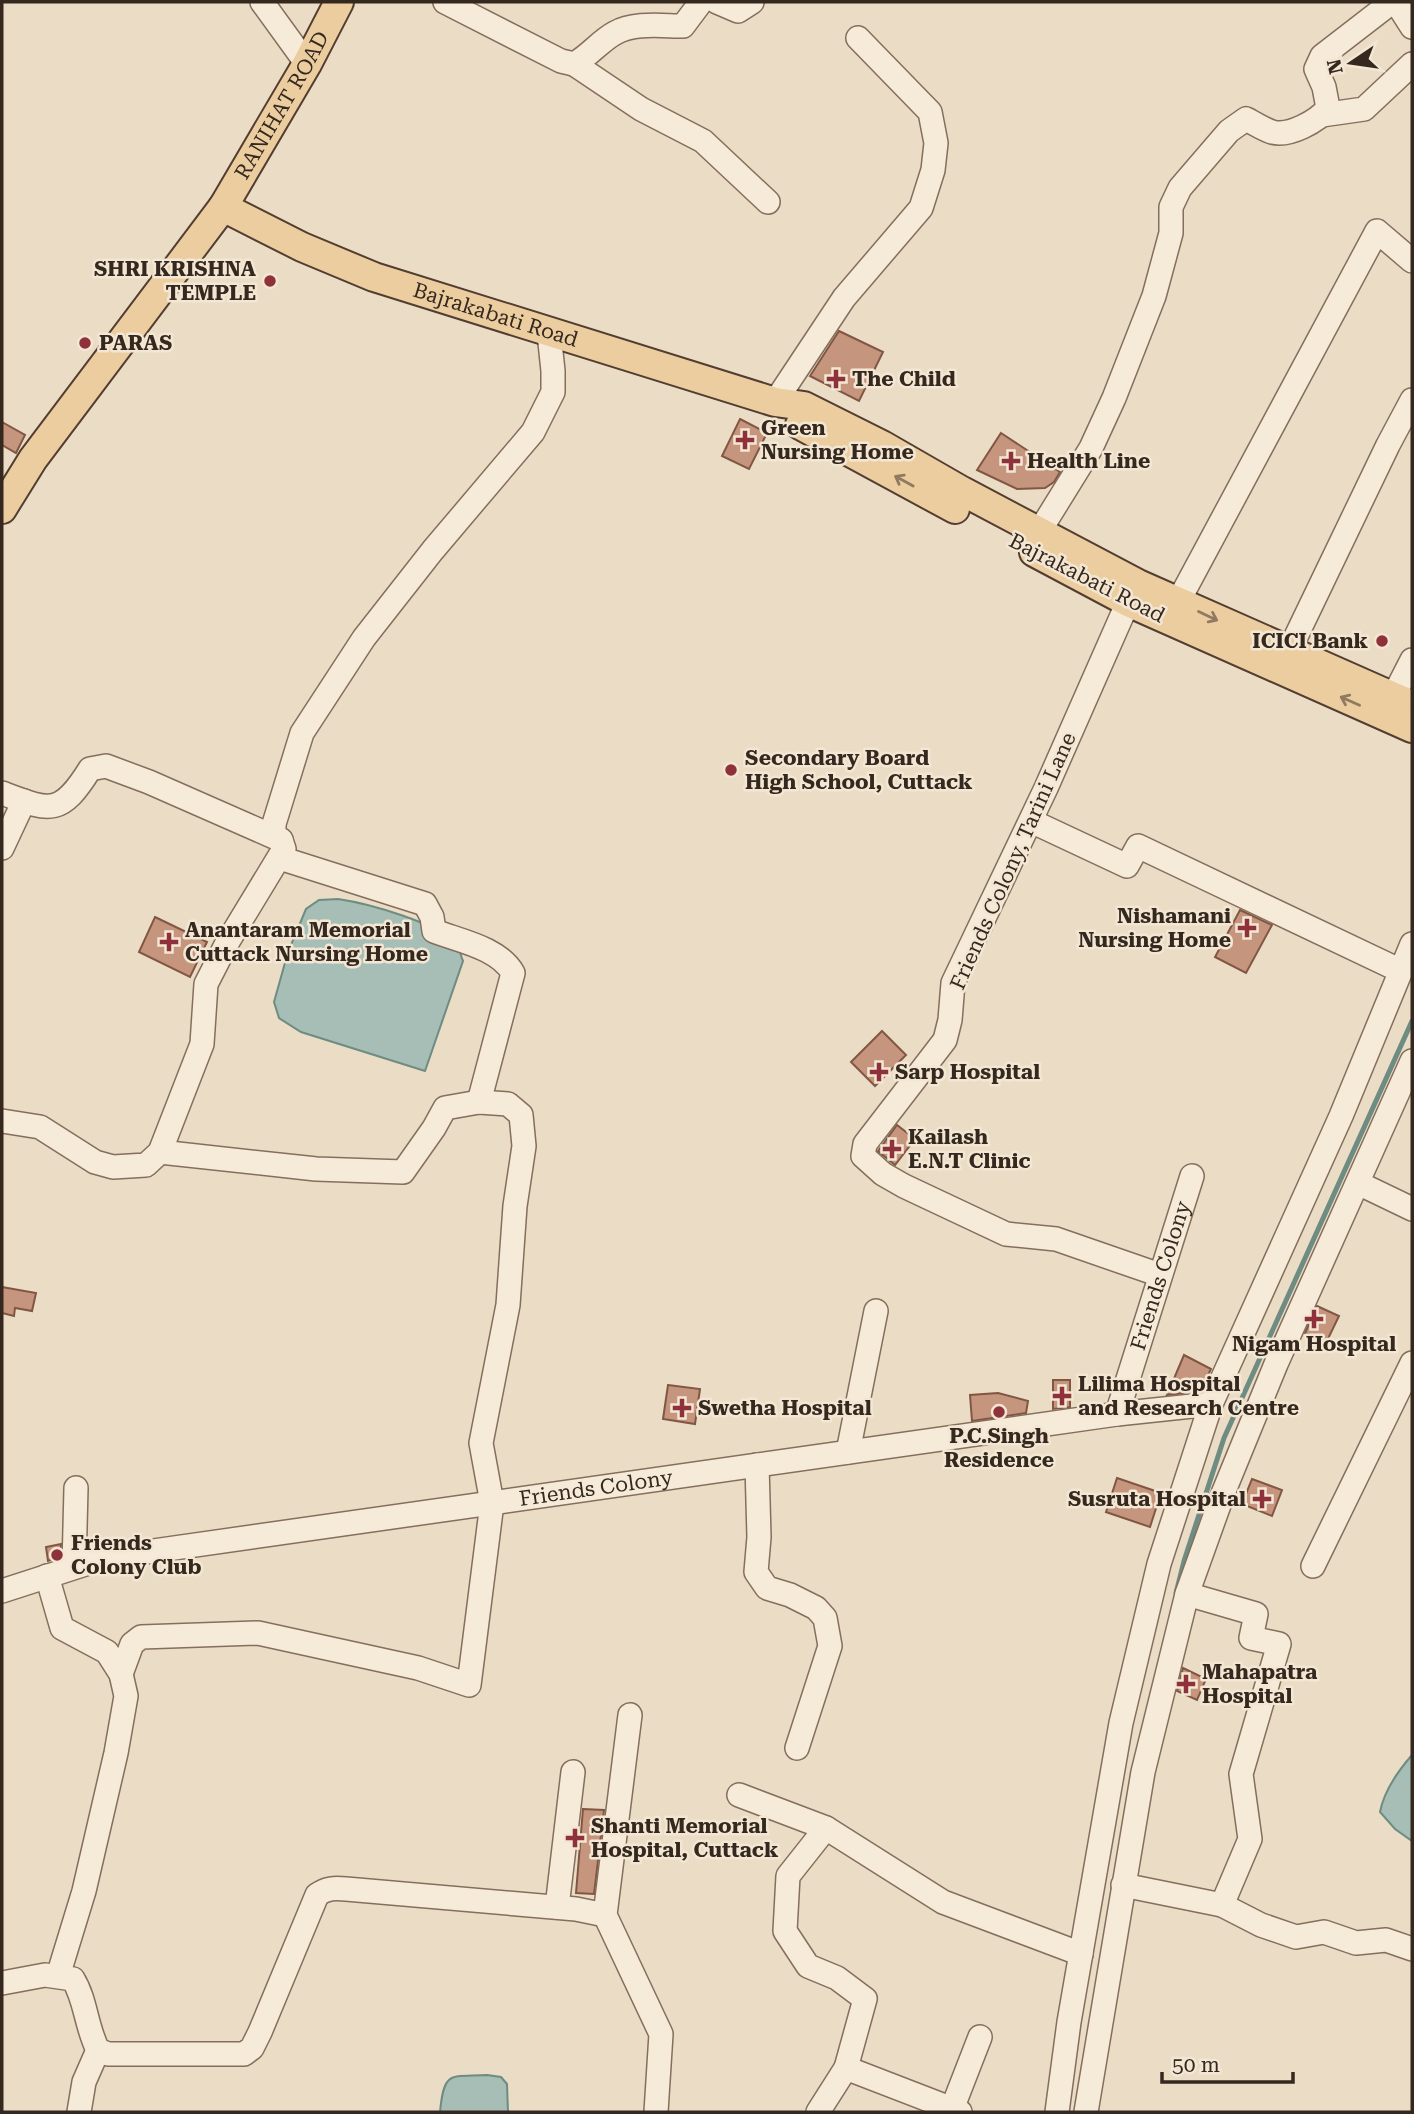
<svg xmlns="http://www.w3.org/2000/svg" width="1414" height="2114" font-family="'Roboto Serif',serif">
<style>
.water{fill:#a6beb5;stroke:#6e8c82;stroke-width:2}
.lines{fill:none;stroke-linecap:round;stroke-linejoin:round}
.stream{stroke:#6e8c82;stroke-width:5}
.building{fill:#c6957e;stroke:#815744;stroke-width:2}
.minor-casing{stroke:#846e5c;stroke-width:26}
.major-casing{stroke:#523d30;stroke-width:32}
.minor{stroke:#f6ead8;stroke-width:23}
.major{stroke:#ebcda0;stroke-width:28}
.oneway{stroke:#907a60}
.poi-dot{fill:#8e313a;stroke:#f3e7d4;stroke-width:2.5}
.labels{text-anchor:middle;stroke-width:5;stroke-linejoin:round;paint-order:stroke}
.street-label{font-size:21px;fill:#35281f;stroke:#f3e7d4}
.poi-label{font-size:21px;font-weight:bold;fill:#35281f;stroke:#f3e7d4;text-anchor:start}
</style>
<rect width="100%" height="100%" fill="#ebdcc5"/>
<g class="water">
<path d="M338,899C366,903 440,923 457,945C460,949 461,957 463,961L425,1071L301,1032L279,1018L274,1002L288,952L306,909L319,900Z"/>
<path d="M1412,1755V1841L1395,1829L1380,1812C1384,1791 1398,1771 1412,1755Z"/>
<path d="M487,2075L501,2077L507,2084L508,2112H440C444,2070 450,2077 487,2075Z"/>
</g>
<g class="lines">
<polyline class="stream" points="1176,1593 1184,1561 1224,1438 1412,1021"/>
</g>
<g class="building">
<polygon points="839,331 883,352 859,401 810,376"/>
<polygon points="740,419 767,433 749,469 722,456"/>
<polygon points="2,422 25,435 16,453 2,445"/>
<polygon points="1001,433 1060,472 1054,482 1045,488 1017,489 977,470"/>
<polygon points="1240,910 1272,925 1246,973 1215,957"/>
<polygon points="155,917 207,942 190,977 139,952"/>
<polygon points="882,1031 906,1055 875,1086 851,1062"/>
<polygon points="897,1125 915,1139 895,1165 878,1151"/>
<polygon points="2,1287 36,1293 32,1311 15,1308 14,1316 2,1313"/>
<polygon points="1317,1306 1339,1316 1326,1343 1305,1333"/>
<polygon points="1184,1355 1211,1369 1200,1391 1167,1395"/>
<polygon points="1053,1380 1070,1380 1070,1407 1053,1409"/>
<polygon points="668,1385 700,1389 695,1424 663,1419"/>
<polygon points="998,1393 1028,1401 1026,1413 972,1421 970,1395"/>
<polygon points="1117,1478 1161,1493 1150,1527 1106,1512"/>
<polygon points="1252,1479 1282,1490 1272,1516 1242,1504"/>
<polygon points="61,1544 60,1557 48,1561 46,1547"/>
<polygon points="1183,1668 1206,1679 1197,1700 1177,1691"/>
<polygon points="583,1809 604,1810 594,1894 576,1893"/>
</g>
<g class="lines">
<defs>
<g id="minor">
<polyline points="262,2 307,64"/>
<path d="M445,2L561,61L574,64C589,56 600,41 615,33C634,22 662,26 683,26L701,2"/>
<polyline points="717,2 738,11 752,2"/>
<polyline points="1396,2 1412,27"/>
<polyline points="574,64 641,109 703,141 768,202"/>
<polyline points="1322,115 1364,109 1412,64"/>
<polyline points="775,402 844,298 921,208 933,170 936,143 930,112 858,38"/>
<path d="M1039,532L1091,448L1114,398L1154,296L1171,233V207L1180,188L1229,131L1246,119C1254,123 1263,129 1272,132C1289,137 1318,121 1328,108L1324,87L1316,69L1322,56L1392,2"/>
<polyline points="1128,602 1046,788 953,983 950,1020 945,1040 865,1144 863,1156 883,1174 904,1186 1006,1234 1056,1239 1160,1275"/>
<polyline points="1178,602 1377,231 1412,261"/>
<polyline points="1289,651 1388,445 1412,400"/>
<polyline points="1393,697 1412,660"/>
<path d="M2,793C50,811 60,817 90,769L106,766L149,782L281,840"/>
<polyline points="1031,821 1127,866 1138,846 1401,971"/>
<polyline points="2,848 24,801"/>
<path d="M280,858L425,904L432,917L434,931C460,941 499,948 513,973L479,1102"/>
<polyline points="2,1121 40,1127 95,1162 113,1167 146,1165 160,1152 202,1044 206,984 227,943 284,849 281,840 274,835 274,824 302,733 364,638 433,550 533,432 553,392 553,371 549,333"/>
<polyline points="1358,1183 1412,1209"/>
<path id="s1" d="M1117,1414L1192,1176"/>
<polyline points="848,1452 876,1311"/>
<polyline points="757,1465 759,1537 756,1572 767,1588 790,1595 816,1608 825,1618 830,1646 797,1748"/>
<polyline points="1313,1566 1412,1363"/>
<polyline points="74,1567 76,1488"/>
<polyline points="47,1576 62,1628 107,1652 121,1674 126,1696 116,1753 84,1891 58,1976"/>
<path id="s2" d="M2,1591L104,1558L1117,1414L1211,1404"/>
<polyline points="1187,1594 1256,1614 1251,1638 1279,1644 1241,1774 1250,1839 1222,1905"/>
<polyline points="121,1674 132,1644 141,1637 258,1633 418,1668 469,1685 492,1503 481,1443 508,1305 515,1206 524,1146 521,1115 508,1104 479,1102 445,1108 434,1128 403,1172 316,1169 160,1152"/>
<polyline points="630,1715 605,1915 661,2034 656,2112"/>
<polyline points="739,1795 826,1828 788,1876 785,1931 808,1966 837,1978 865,1999 846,2068"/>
<polyline points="826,1828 943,1902 1081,1954"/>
<polyline points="1123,1885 1222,1905 1261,1925 1296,1937 1324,1932 1356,1943 1386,1940 1412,1949"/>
<polyline points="557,1907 573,1772"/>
<path d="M2,1983L45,1975L73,1979C86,2000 86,2027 98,2050L108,2054H244L252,2048L260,2032L317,1895C327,1888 334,1888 346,1889L576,1909L605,1915"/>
<polyline points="952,2109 980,2037"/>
<polyline points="79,2112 84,2082 98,2050"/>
<polyline points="818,2112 846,2068 960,2112"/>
<polyline points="1057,2112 1069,2022 1121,1723 1159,1564 1211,1404 1341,1116 1412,944"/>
<polyline points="1086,2112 1143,1772 1187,1594 1224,1491 1276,1364 1412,1061"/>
</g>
<g id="major">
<path id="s3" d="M223,207L302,247L374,277L775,402L804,406L882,445L962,491L1138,584L1412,705"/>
<polyline points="800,425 955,509"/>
<path id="s4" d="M2,509L33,459L223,207L307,64L339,2"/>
<polyline points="1034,552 1128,602 1412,728"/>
</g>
</defs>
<use href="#minor" class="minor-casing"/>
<use href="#major" class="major-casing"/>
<use href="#minor" class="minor"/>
<use href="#major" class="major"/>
</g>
<defs><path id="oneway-shaft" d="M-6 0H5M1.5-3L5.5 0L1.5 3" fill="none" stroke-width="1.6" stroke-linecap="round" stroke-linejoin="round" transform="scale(1.75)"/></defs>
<g class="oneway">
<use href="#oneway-shaft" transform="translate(904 481) rotate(-151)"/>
<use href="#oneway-shaft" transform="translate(1208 616) rotate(25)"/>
<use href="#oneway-shaft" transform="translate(1350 701) rotate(-156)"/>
</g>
<g class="poi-dot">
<circle cx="270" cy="281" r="7"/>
<circle cx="85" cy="343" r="7"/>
<path d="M832.5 368.5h7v7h7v7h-7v7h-7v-7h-7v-7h7z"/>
<path d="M741.5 429.5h7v7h7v7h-7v7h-7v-7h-7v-7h7z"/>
<path d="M1007.5 450.5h7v7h7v7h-7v7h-7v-7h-7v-7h7z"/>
<circle cx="1382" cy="641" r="7"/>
<circle cx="731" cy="770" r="7"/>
<path d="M1243.5 917.5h7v7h7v7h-7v7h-7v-7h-7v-7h7z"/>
<path d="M165.5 931.5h7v7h7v7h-7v7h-7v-7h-7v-7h7z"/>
<path d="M875.5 1061.5h7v7h7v7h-7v7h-7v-7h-7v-7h7z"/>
<path d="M888.5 1138.5h7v7h7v7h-7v7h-7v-7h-7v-7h7z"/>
<path d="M1310.5 1308.5h7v7h7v7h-7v7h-7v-7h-7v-7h7z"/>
<path d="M1058.5 1385.5h7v7h7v7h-7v7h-7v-7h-7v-7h7z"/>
<path d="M678.5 1397.5h7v7h7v7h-7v7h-7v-7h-7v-7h7z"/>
<circle cx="999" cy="1412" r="7"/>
<path d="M1258.5 1488.5h7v7h7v7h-7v7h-7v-7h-7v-7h7z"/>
<circle cx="57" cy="1555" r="7"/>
<path d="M1182.5 1673.5h7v7h7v7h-7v7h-7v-7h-7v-7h7z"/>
<path d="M571.5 1827.5h7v7h7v7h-7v7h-7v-7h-7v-7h7z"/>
</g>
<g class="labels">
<g class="street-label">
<text dy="7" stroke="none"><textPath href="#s4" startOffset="492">RANIHAT ROAD</textPath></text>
<text dy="7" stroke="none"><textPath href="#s3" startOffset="294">Bajrakabati Road</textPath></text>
<text transform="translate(1087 578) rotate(27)" y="7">Bajrakabati Road</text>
<text transform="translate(1013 861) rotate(-66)" y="7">Friends Colony, Tarini Lane</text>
<text dy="7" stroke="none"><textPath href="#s1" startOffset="145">Friends Colony</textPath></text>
<text dy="7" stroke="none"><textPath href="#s2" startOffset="604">Friends Colony</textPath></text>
</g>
<g class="poi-label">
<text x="256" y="276" text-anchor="end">SHRI KRISHNA<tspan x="256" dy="24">TEMPLE</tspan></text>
<text x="99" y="350">PARAS</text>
<text x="852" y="386">The Child</text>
<text x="761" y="435">Green<tspan x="761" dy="24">Nursing Home</tspan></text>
<text x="1027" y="468">Health Line</text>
<text x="1368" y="648" text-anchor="end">ICICI Bank</text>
<text x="745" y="765">Secondary Board<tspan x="745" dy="24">High School, Cuttack</tspan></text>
<text x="1231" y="923" text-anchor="end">Nishamani<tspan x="1231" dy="24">Nursing Home</tspan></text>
<text x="185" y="937">Anantaram Memorial<tspan x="185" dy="24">Cuttack Nursing Home</tspan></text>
<text x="895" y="1079">Sarp Hospital</text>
<text x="908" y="1144">Kailash<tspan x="908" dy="24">E.N.T Clinic</tspan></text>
<text x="1314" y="1351" text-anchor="middle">Nigam Hospital</text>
<text x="1078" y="1391">Lilima Hospital<tspan x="1078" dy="24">and Research Centre</tspan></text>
<text x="698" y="1415">Swetha Hospital</text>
<text x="999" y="1443" text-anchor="middle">P.C.Singh<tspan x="999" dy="24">Residence</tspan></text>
<text x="1246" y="1506" text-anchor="end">Susruta Hospital</text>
<text x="71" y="1550">Friends<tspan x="71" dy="24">Colony Club</tspan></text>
<text x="1202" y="1679">Mahapatra<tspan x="1202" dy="24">Hospital</tspan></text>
<text x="591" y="1833">Shanti Memorial<tspan x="591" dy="24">Hospital, Cuttack</tspan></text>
</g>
</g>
<rect width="1414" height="2114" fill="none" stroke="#35281f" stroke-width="7"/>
<g transform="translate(1351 63) rotate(257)" stroke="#f3e7d4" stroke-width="5" paint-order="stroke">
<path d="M0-5L12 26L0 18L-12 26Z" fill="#35281f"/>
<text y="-10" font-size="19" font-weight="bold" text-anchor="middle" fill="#35281f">N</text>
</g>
<path d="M1162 2072v10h131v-10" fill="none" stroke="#35281f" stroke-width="3.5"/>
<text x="1172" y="2072" font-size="21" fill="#35281f" stroke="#f3e7d4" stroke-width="5" paint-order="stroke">50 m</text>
</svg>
